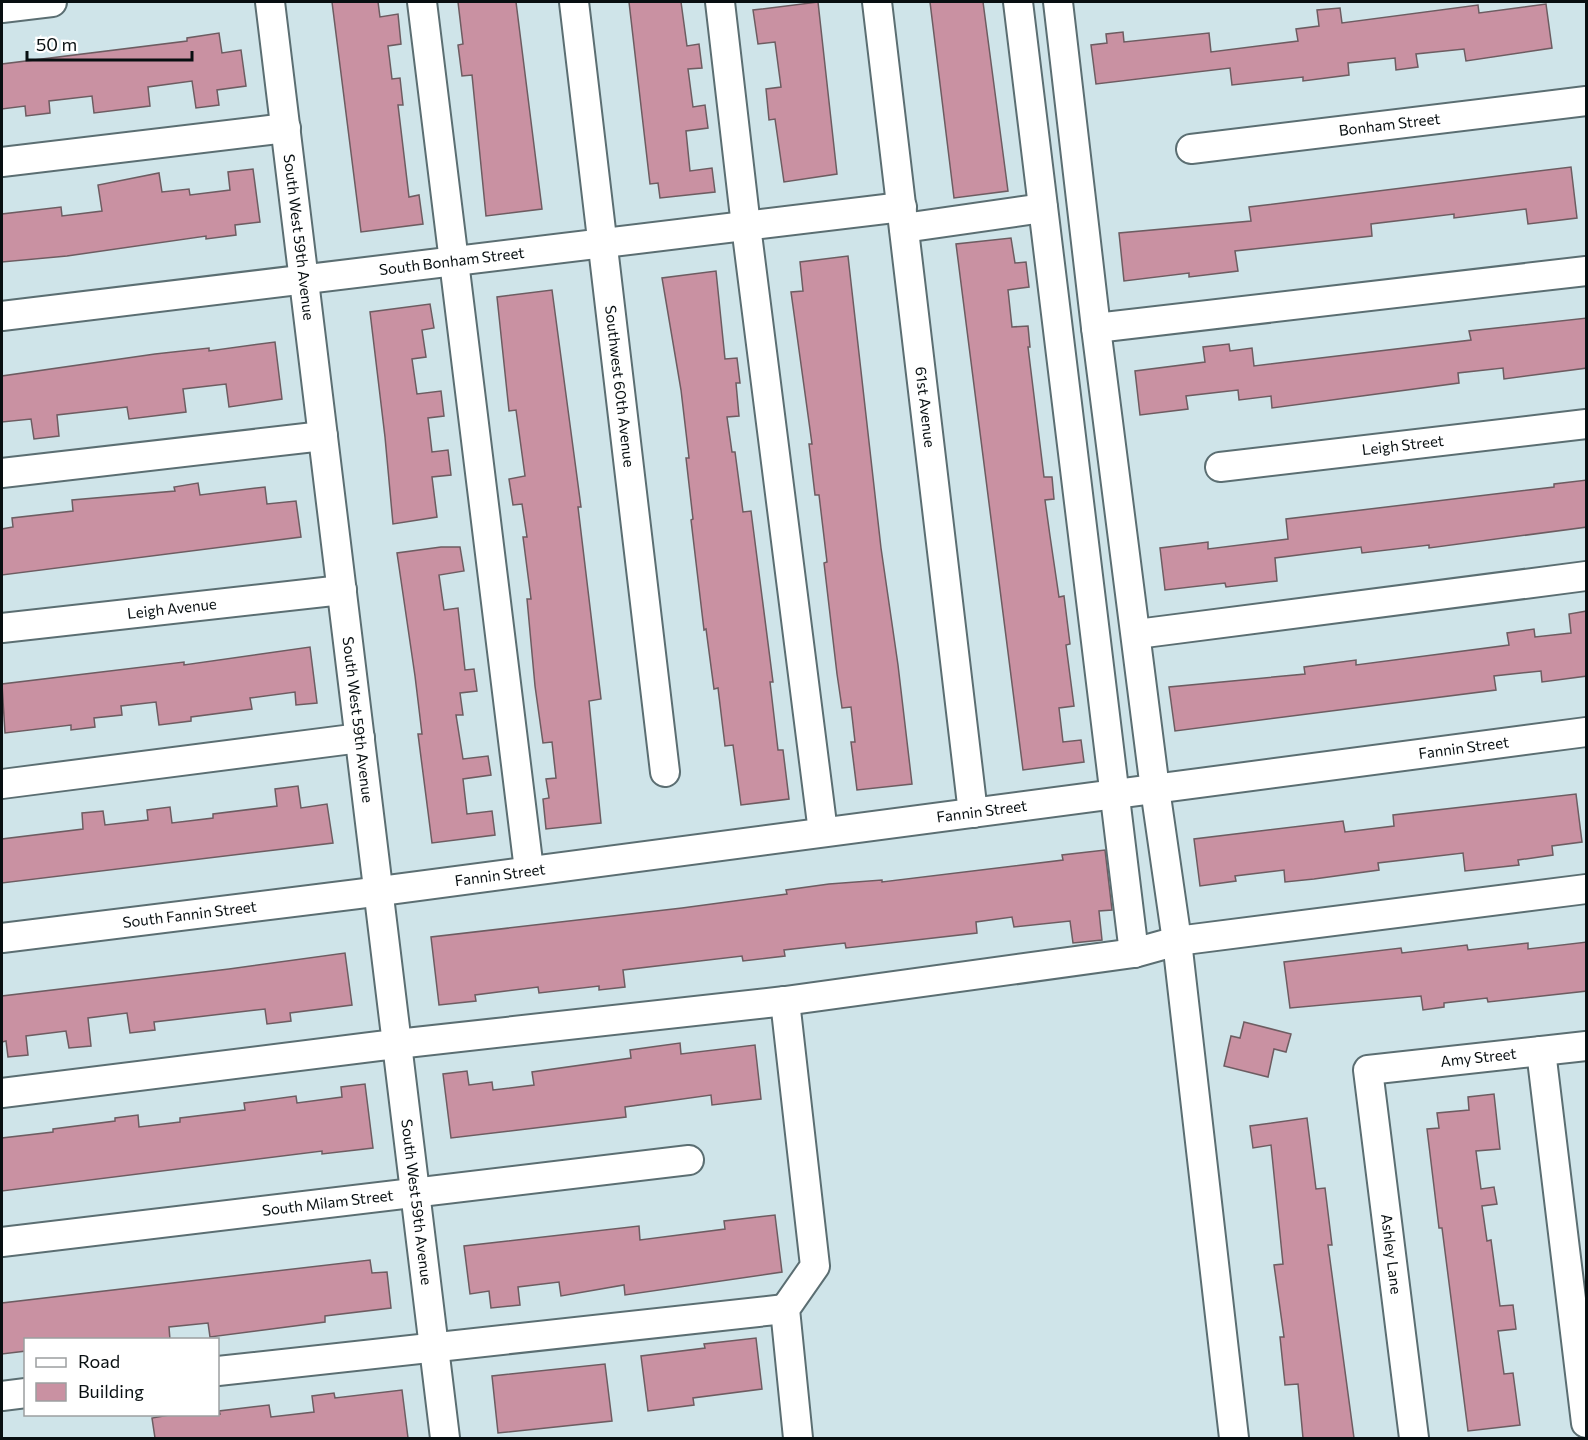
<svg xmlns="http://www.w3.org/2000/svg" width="1588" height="1440" font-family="Commissioner,sans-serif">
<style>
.building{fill:#c991a2;stroke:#6d5c61;stroke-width:1.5}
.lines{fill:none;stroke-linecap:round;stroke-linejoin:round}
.minor-casing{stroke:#5b6e72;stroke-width:32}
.minor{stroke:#fff;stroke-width:28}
.labels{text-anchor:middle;stroke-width:4.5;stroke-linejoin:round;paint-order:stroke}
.street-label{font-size:15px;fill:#080f11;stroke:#fff}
</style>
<rect width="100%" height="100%" fill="#cfe4e9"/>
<g class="building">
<polygon points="332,2 378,2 380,17 398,14 401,44 388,46 392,79 400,78 403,105 398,105 409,197 419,195 423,224 361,232"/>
<polygon points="458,2 516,2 542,209 486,216 472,75 462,76 458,45 463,44"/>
<polygon points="629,2 681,2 687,46 699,44 702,68 688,69 693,107 705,105 708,128 686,131 690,171 712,168 715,192 660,198 658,183 650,184"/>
<polygon points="818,2 837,174 784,182 775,119 769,120 766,89 781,87 775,42 758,44 753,10"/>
<polygon points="930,2 983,2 1008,191 954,198"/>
<polygon points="1546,4 1552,48 1466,61 1464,49 1416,54 1418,67 1396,70 1395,58 1348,63 1349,75 1303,81 1303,77 1232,85 1230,68 1096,84 1091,45 1107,43 1106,34 1123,32 1124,42 1209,33 1211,52 1298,41 1296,29 1319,26 1317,10 1340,8 1342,23 1478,5 1479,13"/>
<polygon points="219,33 222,53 241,50 246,86 217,90 219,105 196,108 192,81 148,87 150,106 94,113 92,96 49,101 50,113 26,116 25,106 2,109 2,64 187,41 187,38"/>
<polygon points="1571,167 1577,218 1528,224 1526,209 1454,218 1454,214 1371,224 1372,236 1235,251 1238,271 1189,277 1189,273 1124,281 1119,233 1251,221 1249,207"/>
<polygon points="253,169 260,222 235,225 236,235 206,239 206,236 67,256 2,262 2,214 61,207 62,216 102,211 98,185 159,173 162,192 189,189 190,195 230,190 228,172"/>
<polygon points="1011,238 1015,263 1026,262 1029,287 1008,290 1012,327 1028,326 1030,347 1028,347 1044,477 1052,477 1054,499 1045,500 1050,536 1059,597 1064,596 1070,644 1066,645 1074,706 1059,708 1063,742 1081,740 1084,762 1023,770 956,244"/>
<polygon points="848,256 881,548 898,665 912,784 857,790 851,742 855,742 851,707 842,708 837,674 824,563 827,562 819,495 815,495 809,444 812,444 791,292 803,291 800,262"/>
<polygon points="716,271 725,359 737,358 740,383 736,383 739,416 727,417 732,452 735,452 743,512 751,511 773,682 770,682 778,750 783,750 789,799 741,805 733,745 725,746 718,688 714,689 706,629 704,630 691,520 693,519 686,458 689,458 681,390 662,278"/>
<polygon points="552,290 581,507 578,507 601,699 589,701 601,823 546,829 543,799 549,798 546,779 556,778 552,742 543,743 535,686 527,599 531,599 523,537 527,537 522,504 513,505 509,479 525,476 516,410 509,411 497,297"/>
<polygon points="430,304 434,328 422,330 426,357 412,359 417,394 441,391 444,416 428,418 432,452 448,450 451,475 432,477 437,517 393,524 385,437 370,312"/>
<polygon points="1587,318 1587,368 1504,379 1503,368 1458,373 1459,383 1272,408 1271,396 1239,400 1238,390 1186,396 1188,409 1140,415 1135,371 1205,362 1203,347 1229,344 1230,351 1252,348 1254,366 1471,340 1469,331"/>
<polygon points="275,342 282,399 229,407 226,384 183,389 186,412 129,419 127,407 57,415 59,436 34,439 31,419 2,422 2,376 155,354 209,348 209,351"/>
<polygon points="1587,480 1587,527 1429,548 1429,545 1362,553 1361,547 1275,558 1277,581 1226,587 1225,583 1165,590 1160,548 1208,542 1208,549 1288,539 1286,519 1554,487 1554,484"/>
<polygon points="198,483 200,495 265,487 267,504 296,501 301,537 2,575 2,529 13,527 12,518 73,511 72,500 175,491 174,487"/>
<polygon points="441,547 460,547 464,571 439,575 444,610 458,608 465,670 474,669 477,691 460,693 463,715 456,715 463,759 488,756 491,775 463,779 467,814 492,811 495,835 432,843 418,734 422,734 415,676 397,553"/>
<polygon points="1587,611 1587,676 1542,682 1541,671 1494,676 1496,690 1175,731 1169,687 1305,674 1304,667 1356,660 1356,665 1509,645 1507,633 1534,629 1535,637 1571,633 1569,614"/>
<polygon points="310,647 317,703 296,705 295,692 250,698 252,709 191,717 191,721 159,725 156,702 121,706 122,715 94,718 95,727 71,730 71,725 5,733 2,684 184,662 184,665"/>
<polygon points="298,786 301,808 327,804 333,843 2,883 2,839 83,829 82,813 103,811 105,825 148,820 147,810 170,807 172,823 213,818 213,814 277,806 275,789"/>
<polygon points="1576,794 1582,842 1552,846 1553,855 1518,860 1519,865 1465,871 1463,853 1378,863 1379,870 1314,879 1285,882 1284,870 1235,876 1236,881 1200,886 1194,839 1343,821 1345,832 1394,826 1393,815"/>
<polygon points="1105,850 1112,910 1099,911 1102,940 1073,943 1070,921 1014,927 1012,917 976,922 977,933 846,948 845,943 784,950 785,956 743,961 742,956 623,970 625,987 599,990 599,986 539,993 538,987 475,995 476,1001 439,1005 431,937 682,908 787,894 786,890 829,884 882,880 882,882 1063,860 1062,855"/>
<polygon points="1587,942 1587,991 1488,1002 1487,998 1444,1003 1444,1007 1423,1010 1421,996 1290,1008 1284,962 1401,948 1402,953 1467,945 1468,950 1528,943 1528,949"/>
<polygon points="345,953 352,1005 290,1013 291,1021 267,1024 265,1009 154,1022 155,1030 130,1033 127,1013 88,1018 91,1046 69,1048 66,1031 26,1036 28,1055 8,1057 6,1041 2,1042 2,996 229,969"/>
<polygon points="1244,1022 1291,1034 1286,1052 1274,1049 1268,1077 1224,1066 1231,1036 1240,1038"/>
<polygon points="680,1043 681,1054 755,1045 761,1099 712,1105 711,1095 625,1107 626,1117 451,1138 443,1074 467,1071 469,1085 492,1082 493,1090 534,1085 532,1072 631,1058 630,1050"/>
<polygon points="365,1084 373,1148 322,1154 322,1151 2,1191 2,1138 53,1132 53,1129 115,1121 115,1118 138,1115 139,1127 180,1122 180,1118 245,1110 244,1103 296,1096 297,1103 342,1097 341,1087"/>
<polygon points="1494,1094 1500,1149 1476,1151 1481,1189 1494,1187 1497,1204 1482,1206 1487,1241 1491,1240 1500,1306 1513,1305 1516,1329 1498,1331 1504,1374 1513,1373 1520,1425 1468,1431 1442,1228 1439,1228 1427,1129 1439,1128 1437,1113 1469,1110 1468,1097"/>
<polygon points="1307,1118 1316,1189 1325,1188 1332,1245 1328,1245 1354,1438 1303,1438 1298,1384 1285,1385 1280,1337 1284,1337 1274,1265 1283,1264 1271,1145 1253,1148 1250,1126"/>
<polygon points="775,1215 782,1272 625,1295 624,1285 561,1296 559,1282 518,1287 520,1305 491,1308 489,1291 470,1294 464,1246 639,1226 640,1240 725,1229 724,1221"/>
<polygon points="370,1260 372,1273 387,1272 391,1308 325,1316 325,1322 210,1337 208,1323 169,1327 170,1340 26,1340 26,1351 2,1354 2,1303"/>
<polygon points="756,1338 762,1389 693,1398 694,1405 648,1411 641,1356 705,1348 704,1344"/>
<polygon points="605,1364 612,1421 498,1433 492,1376"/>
<polygon points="402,1390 408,1438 155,1438 152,1418 175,1414 220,1414 219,1411 269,1405 271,1417 314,1412 312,1396 334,1393 335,1398"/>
</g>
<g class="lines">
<defs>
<g id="minor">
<path id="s1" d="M270,2L445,1438"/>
<polyline points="422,2 529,870"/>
<path id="s2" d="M574,2L665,772"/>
<polyline points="720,2 746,226 823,832"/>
<path id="s3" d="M877,2L973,813"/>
<polyline points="1018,2 1134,953"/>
<polyline points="1058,2 1096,328 1155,789 1177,941 1234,1438"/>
<polyline points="2,8 52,2"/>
<path id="s4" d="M1191,149L1586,101"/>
<polyline points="2,162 286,128"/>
<polyline points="904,228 1043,208"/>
<path id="s5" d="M2,316L902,207"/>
<polyline points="1096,328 1586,271"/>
<path id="s6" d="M1220,467L1586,424"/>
<polyline points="2,473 323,436"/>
<path id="s7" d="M2,628L342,590"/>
<polyline points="1137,634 1586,576"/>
<polyline points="2,784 360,738"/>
<path id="s8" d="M2,938L358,894L1586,732"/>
<polyline points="785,1001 815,1266 785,1309 798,1438"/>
<polyline points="1541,1051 1586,1423"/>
<polyline points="2,1093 379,1046 785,1001 1134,953 1177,941 1586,889"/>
<path id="s9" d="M2,1242L689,1160"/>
<polyline points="218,1371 785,1309"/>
<polyline points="2,1396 26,1393"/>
<path id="s10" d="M1414,1438L1368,1070L1586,1046"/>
</g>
</defs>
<use href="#minor" class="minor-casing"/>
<use href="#minor" class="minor"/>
</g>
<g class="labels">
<g class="street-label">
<text dy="5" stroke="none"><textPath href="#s4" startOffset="200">Bonham Street</textPath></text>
<text dy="5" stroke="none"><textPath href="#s1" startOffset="237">South West 59th Avenue</textPath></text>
<text dy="5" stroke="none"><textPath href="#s5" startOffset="453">South Bonham Street</textPath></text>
<text dy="5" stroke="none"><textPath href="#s2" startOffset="387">Southwest 60th Avenue</textPath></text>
<text dy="5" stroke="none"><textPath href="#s3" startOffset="408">61st Avenue</textPath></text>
<text dy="5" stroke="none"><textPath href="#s6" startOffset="184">Leigh Street</textPath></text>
<text dy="5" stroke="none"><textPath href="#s7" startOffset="171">Leigh Avenue</textPath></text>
<text dy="5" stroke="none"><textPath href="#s1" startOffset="723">South West 59th Avenue</textPath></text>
<text dy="5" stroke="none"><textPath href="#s8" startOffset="1474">Fannin Street</textPath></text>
<text dy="5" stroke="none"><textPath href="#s8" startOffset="988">Fannin Street</textPath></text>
<text dy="5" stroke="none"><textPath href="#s8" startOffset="502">Fannin Street</textPath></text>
<text dy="5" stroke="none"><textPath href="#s8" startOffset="189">South Fannin Street</textPath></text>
<text dy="5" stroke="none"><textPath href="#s10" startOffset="482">Amy Street</textPath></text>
<text dy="5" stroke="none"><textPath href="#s1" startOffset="1209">South West 59th Avenue</textPath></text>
<text dy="5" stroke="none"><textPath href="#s9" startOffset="328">South Milam Street</textPath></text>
<text transform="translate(1391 1254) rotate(83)" y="5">Ashley Lane</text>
</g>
</g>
<rect width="1588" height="1440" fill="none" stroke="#080f11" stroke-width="6"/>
<rect x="24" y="1338" width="195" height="78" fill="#ffffff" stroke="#9c9fa0" stroke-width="1.5"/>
<rect x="36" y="1358" width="30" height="9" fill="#ffffff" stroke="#9c9fa0" stroke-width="1.5"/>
<text x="78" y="1368" font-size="18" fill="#080f11">Road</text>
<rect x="36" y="1383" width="30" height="18" fill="#c991a2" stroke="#9c9fa0" stroke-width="1.5"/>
<text x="78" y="1398" font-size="18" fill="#080f11">Building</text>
<path d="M27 51v9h165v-9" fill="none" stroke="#080f11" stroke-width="3"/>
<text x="36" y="51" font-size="18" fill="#080f11" stroke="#ffffff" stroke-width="4.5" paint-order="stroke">50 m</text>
</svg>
